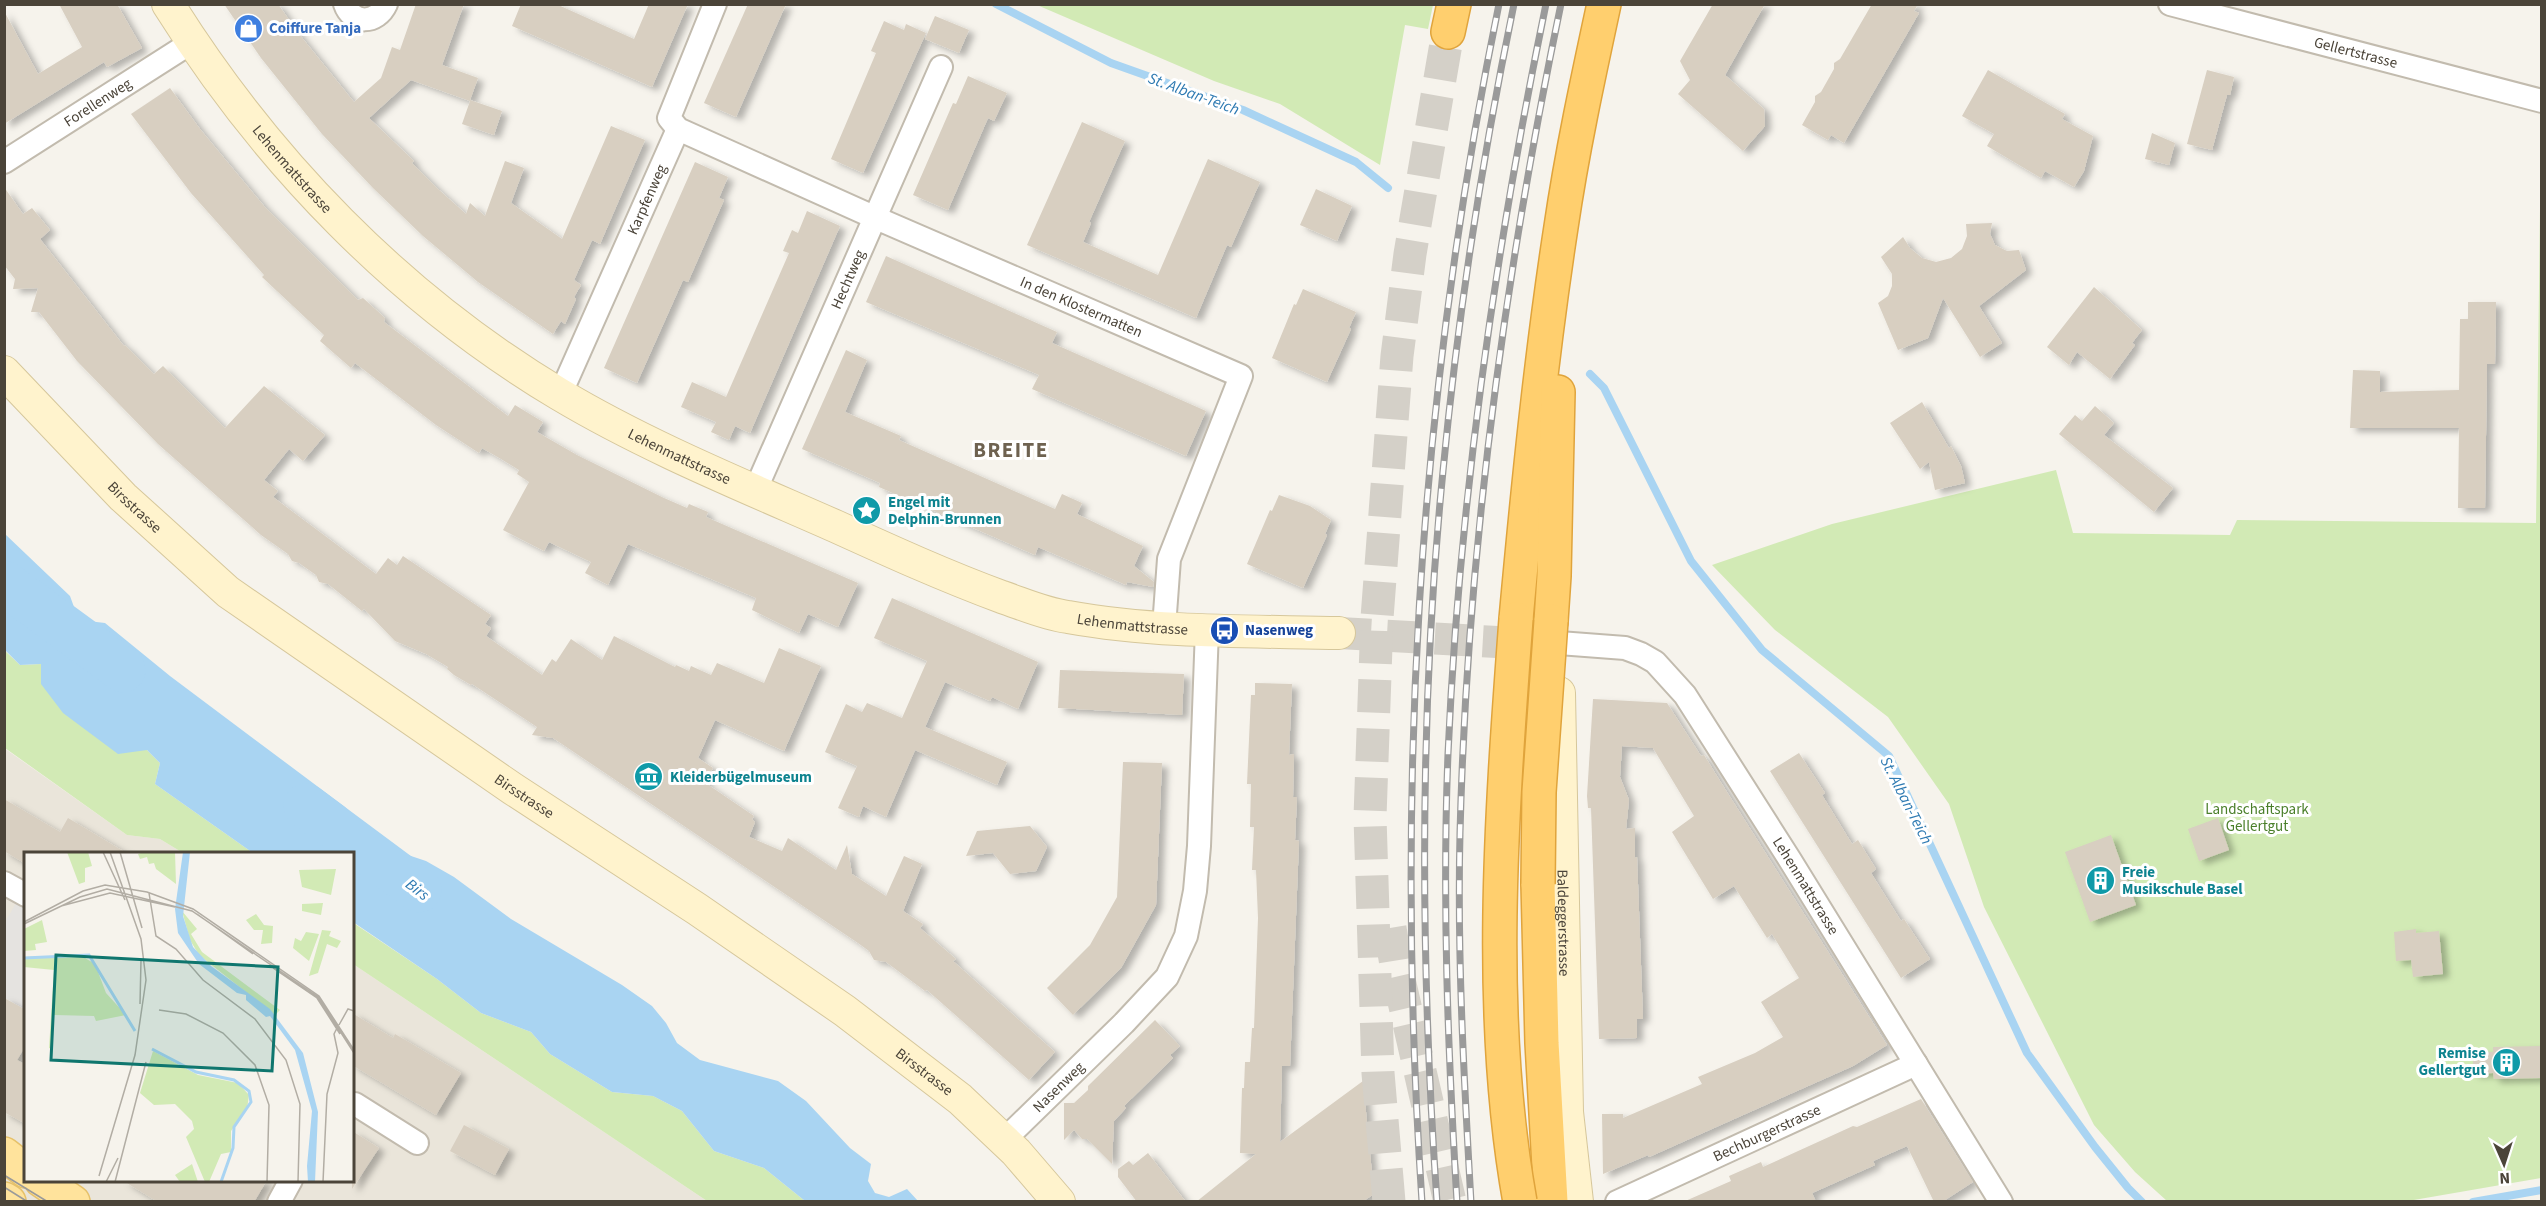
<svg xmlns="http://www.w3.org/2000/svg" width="2546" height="1206" font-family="'Source Sans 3',sans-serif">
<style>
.residential{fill:#eae5da}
.green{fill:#d2eab5}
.parking{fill:#e5e3e0}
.water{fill:#a9d4f2}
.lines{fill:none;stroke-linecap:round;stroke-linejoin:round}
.stream{stroke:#a9d4f2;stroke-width:8}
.river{stroke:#a9d4f2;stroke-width:45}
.building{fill:#d8cfc1;filter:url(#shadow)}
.secondary-tunnel{stroke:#d4d0c8;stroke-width:32;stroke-dasharray:32 16;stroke-linecap:butt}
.highway-tunnel{stroke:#d4d0c8;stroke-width:33;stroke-dasharray:33 16;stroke-linecap:butt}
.street-casing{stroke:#c2bbae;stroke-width:26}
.secondary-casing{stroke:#d6c79b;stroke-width:34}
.primary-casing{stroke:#e6c16a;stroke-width:36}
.highway-casing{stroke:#e0a43c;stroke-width:36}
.street{stroke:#fff;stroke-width:22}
.secondary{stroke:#fff3cd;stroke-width:32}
.primary{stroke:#ffe39c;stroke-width:33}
.highway{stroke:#ffcf6e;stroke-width:33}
.tram{stroke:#9a9a9a;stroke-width:1.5}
.rail-casing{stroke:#9a9a9a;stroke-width:7}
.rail{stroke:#fff;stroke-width:4.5;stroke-dasharray:14;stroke-linecap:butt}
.highway-bridge-casing{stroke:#e0a43c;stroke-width:36;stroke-linecap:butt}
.highway-bridge{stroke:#ffcf6e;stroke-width:33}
.labels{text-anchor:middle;stroke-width:6;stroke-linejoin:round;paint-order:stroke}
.shop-label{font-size:15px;font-weight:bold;fill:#366cbe;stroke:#fff;text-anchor:start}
.street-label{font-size:15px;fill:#4b4439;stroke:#fff}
.culture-label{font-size:15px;font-weight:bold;fill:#0d838f;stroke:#fff;text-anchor:start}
.transit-label{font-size:15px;font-weight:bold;fill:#164399;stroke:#fff;text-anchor:start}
.park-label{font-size:15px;fill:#4a7f2a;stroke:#fff}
.water-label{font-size:16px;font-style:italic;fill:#2e7ab2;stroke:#fff}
.district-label{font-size:21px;font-weight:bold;letter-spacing:1.5px;fill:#6e6250;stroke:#fff}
.inset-river{fill:none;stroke:#a9d4f2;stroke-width:3}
.inset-road{fill:none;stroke:#b2ada4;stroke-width:1.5}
.view{fill:#0f766e;fill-opacity:0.15;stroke:#0f766e;stroke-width:3}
.inset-edge{fill:none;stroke:#4b4439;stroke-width:3}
</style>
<defs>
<filter id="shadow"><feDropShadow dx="6" dy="4" stdDeviation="3" flood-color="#0004"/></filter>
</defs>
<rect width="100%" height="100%" fill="#f6f3ec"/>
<polygon class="residential" points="4,748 127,835 160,839 183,853 26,854 26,1180 352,1180 353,964 707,1201 5,1201"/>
<g class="green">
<polygon points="1037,5 1433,4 1433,5 1428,29 1405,25 1380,165 1280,104 1214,81"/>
<polygon points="2541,130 2541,1178 2408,1201 2167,1201 2135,1172 2094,1125 1984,907 1949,804 1888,717 1775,630 1712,565 1832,524 2056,470 2073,533 2230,535 2237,520 2536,523"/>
<polygon points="4,650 20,665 41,664 147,750 160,763 155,784 253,853 183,853 160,839 127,835 5,748"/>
<polygon points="352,922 437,979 481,1013 531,1032 550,1054 612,1092 653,1096 682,1111 714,1151 764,1168 805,1201 707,1201 353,964"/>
</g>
<polygon class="parking" points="18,900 25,904 25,1010 5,998 5,922"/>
<g class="water">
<polygon points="5,534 70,596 74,607 66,616 55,635 66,641 88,621 105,623 170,676 345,807 366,828 345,853 253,853 155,784 160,763 147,750 118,754 63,713 41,684 41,664 20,665 5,650"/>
<polygon points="378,845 426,861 454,877 511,919 622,985 652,1006 666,1023 677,1043 700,1060 778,1081 806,1101 850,1148 871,1164 868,1181 875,1193 889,1197 907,1189 918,1201 805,1201 764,1168 714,1151 682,1111 653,1096 612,1092 550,1054 531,1032 481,1013 437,979 353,922 353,867"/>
</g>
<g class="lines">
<g class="stream">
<polyline points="996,4 1111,63 1243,110 1356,162 1388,188"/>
<polyline points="1590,374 1604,388 1691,561 1762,650 1889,756 2027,1053 2095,1147 2128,1188 2142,1202"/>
<polyline points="2473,1202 2542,1190"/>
</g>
<g class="river">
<polyline points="4,583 123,670"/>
<polyline points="306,806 419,890"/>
</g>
</g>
<g class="building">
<polygon points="59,4 117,4 142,48 107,67 104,62 4,124 4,11 38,74 82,47"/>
<polygon points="224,4 278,4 299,34 354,102 381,78 392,47 400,50 416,4 464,4 442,65 478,78 470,100 502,111 494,135 462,124 470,101 411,80 369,118 414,161 412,163 438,189 466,214 470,203 485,216 505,161 524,168 511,203 562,239 611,126 645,140 600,244 592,240 574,280 581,285 574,297 576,299 565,324 561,321 553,334 478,282 423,236 373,188 322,134 261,58"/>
<polygon points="521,4 556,4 634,39 649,4 688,4 652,87 512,26"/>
<polygon points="748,4 786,4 736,117 704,103"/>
<polygon points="1713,4 1765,4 1725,75 1764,109 1765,126 1743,151 1678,94 1690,80 1680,61"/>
<polygon points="1872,4 1918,4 1914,11 1919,13 1844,143 1831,135 1828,140 1802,125 1815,102 1815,96 1821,92 1834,69 1834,63 1840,59"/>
<polygon points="935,16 969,30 959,53 925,39"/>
<polygon points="884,21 904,30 906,24 926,33 863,173 831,159 876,53 871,51"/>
<polygon points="1988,70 2065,114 2062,119 2093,136 2084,171 2074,187 2045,171 2041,178 1987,146 1994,134 1962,116"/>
<polygon points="2207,70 2234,77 2230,95 2227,95 2212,150 2187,144"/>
<polygon points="968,76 1007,93 994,121 988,118 948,210 913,195 953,103 956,104"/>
<polygon points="170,88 200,129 264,206 358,300 363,298 385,318 384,322 508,416 515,405 543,422 537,432 577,455 664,498 687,508 689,504 708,512 706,517 858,583 838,627 808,614 799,633 752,610 756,598 628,544 608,585 585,573 591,562 549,542 544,551 503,530 529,482 517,474 519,470 501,459 482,448 479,453 436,425 355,363 351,368 320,341 324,335 262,277 264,275 191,193 131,114"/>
<polygon points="1082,122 1125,141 1089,222 1091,223 1083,242 1158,275 1208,159 1260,182 1231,247 1227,245 1196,318 1027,245"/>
<polygon points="2152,133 2175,143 2169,165 2145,159"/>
<polygon points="695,162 728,177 719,198 724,200 688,282 683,280 637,383 604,368"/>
<polygon points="4,187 23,214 32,208 50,230 40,239 124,346 125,345 154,374 163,366 225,428 264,386 325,435 303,461 289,449 264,480 278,491 273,497 376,574 388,558 397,565 403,556 491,615 485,624 491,628 486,636 542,675 552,659 556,662 571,639 602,660 614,636 675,667 676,665 689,671 691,666 711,675 717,663 764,683 779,648 821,666 784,751 715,720 698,758 713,768 704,782 754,816 752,819 755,822 749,837 782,851 788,838 836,870 847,845 852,874 886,896 904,856 922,864 903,911 923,924 920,928 956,959 953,961 1055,1052 1029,1080 927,990 925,991 886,962 874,960 869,951 858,943 553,738 532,735 537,727 472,684 471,685 454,675 447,669 448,667 426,654 395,641 364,609 362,611 328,584 319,582 316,575 299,563 292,561 288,554 261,535 158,444 77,361 39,312 31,312 38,288 13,289 15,279 4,265"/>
<polygon points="1316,189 1352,206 1337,241 1300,225"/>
<polygon points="807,211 840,226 750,433 735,426 729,440 711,432 716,422 681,407 692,382 726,397 789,253 783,251 792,230 798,233"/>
<polygon points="1992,223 1990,234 1995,245 2007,251 2019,250 2026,270 1979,306 2002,343 1980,357 1943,298 1928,338 1898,350 1878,303 1888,296 1892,286 1892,274 1881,257 1903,237 1910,248 1922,258 1936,262 1951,258 1962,249 1967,236 1966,224"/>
<polygon points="886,256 1057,332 1052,343 1206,411 1186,456 1032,389 1039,375 866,302"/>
<polygon points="2094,287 2142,330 2132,343 2135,345 2110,379 2077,352 2069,365 2047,347"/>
<polygon points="1303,289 1356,312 1349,328 1351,329 1327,382 1272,358 1294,304 1296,305"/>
<polygon points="2468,302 2496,302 2495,364 2487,364 2485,508 2458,508 2459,428 2350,428 2353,370 2380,371 2380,392 2459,390 2460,319 2468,319"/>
<polygon points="846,350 867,360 845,412 901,436 899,440 1055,509 1062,494 1082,503 1077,514 1143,546 1134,566 1154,582 1153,587 1127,582 1126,585 1038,547 1035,555 879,487 880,483 802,449"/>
<polygon points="1922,402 1949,448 1951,446 1961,466 1965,483 1935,490 1929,462 1920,469 1890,423"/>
<polygon points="2095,406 2114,423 2104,435 2173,488 2154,512 2059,434 2075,415 2082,421"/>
<polygon points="1279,495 1310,506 1331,520 1325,534 1327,535 1303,588 1247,564 1270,510 1272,511"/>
<polygon points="892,598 1038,662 1018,709 992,697 990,701 945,682 925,727 1007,762 997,785 915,750 886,817 863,806 859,817 838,808 857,766 825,752 835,729 846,704 862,712 867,703 902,718 927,661 874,638"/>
<polygon points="1060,670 1184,674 1182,715 1058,708"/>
<polygon points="1255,683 1292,684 1289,755 1294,754 1293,797 1297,797 1295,840 1299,841 1290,1066 1282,1066 1280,1142 1363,1081 1374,1194 1362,1202 1196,1202 1256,1154 1240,1153 1242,1088 1244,1088 1245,1062 1250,1062 1252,1028 1254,1028 1258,918 1256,870 1252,870 1254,827 1250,827 1251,784 1247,784 1251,695 1255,695"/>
<polygon points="1593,699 1667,703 1701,756 1704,755 1720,781 1887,1045 1853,1066 1649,1157 1648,1155 1603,1174 1602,1114 1623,1114 1623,1118 1702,1084 1698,1077 1755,1053 1783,1037 1761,1002 1799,978 1772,934 1767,938 1734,886 1713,899 1672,832 1694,816 1653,748 1622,746 1620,777 1629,800 1626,829 1635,828 1635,858 1637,857 1643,1019 1637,1019 1637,1038 1599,1039 1591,808 1588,808 1587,796"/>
<polygon points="1799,753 1825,793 1822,795 1852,844 1858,840 1876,869 1871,873 1901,921 1904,919 1930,959 1901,978 1770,771"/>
<polygon points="1123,762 1162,763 1156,905 1121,968 1073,1015 1047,988 1090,945 1117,897"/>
<polygon points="4,799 60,832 68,818 128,854 26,854 26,864 4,851"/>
<polygon points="2218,818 2229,850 2199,861 2188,829"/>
<polygon points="1030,826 1047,847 1036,871 1010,874 993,853 966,856 977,831"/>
<polygon points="2111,835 2136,905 2090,922 2065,852"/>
<polygon points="2416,929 2416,933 2439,931 2443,974 2413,977 2411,960 2396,961 2394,932"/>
<polygon points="4,998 26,1010 26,1045 17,1060 26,1065 26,1124 4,1112"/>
<polygon points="352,1013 393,1038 395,1034 461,1073 436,1115 352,1065"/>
<polygon points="1155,1020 1180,1046 1170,1055 1173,1058 1124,1106 1126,1108 1114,1121 1112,1164 1087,1139 1082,1139 1074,1130 1064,1140 1064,1103 1074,1103 1088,1090 1088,1086"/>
<polygon points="2541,1046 2541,1078 2494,1079 2493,1073 2473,1074 2473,1052 2493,1052 2493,1047"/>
<polygon points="1921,1099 1973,1182 1942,1202 1934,1202 1907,1146 1873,1161 1875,1165 1812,1193 1816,1202 1683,1202 1731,1181 1729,1176 1761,1162 1763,1167 1853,1126 1857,1127"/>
<polygon points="464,1125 509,1149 495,1175 450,1151"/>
<polygon points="352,1131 379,1148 352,1189"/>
<polygon points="1148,1153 1186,1202 1137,1202 1118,1177 1118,1169 1129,1161 1133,1165"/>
<polygon points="122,1180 267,1180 254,1202 158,1202"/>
</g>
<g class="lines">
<polyline class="secondary-tunnel" points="1339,633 1497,642 1559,643"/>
<g class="highway-tunnel">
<polyline points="1390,928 1397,971 1450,1202"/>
<polyline points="1389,1202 1378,1073 1370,817 1377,618 1397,356 1410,254 1448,32"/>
</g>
<defs>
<g id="street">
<path d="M345,4C352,25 377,24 386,4"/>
<path id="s1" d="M715,4L669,118L678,129L876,218L1241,376L1169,559L1164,627"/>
<path id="s2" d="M2170,4L2542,101"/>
<path id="s3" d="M4,162L192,42"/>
<path id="s4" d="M560,395L678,129"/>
<path id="s5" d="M755,491L941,67"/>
<path id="s6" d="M1559,643L1625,648L1641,654L1655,662L1685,695L1790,860L2001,1202"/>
<polyline points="4,883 26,895"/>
<polyline points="352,1104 355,1104 417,1143"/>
<path id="s7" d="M1004,1140L1124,1023L1167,977L1186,936L1195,891L1199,846L1207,629"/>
<polyline points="279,1202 291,1180"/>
<path id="s8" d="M1617,1202L1916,1064"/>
</g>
<g id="secondary">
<path id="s9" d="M168,4C267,162 399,298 559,394C646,446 742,485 835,526C890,551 945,576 1002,597C1023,604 1045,614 1068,617C1157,633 1249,631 1339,633"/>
<path id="s10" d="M4,372L123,497L228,592L513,789L697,909L845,1011L960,1099L1016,1152L1059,1202"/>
<path id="s11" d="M1559,693L1567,1112L1577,1202"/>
</g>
<g id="primary">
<polyline points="4,1154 26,1171"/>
<polyline points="41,1180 73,1202"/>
<polyline points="4,1199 9,1202"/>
</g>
<g id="highway">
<polyline points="1448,32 1454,4"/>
<path d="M1516,619C1528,488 1541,357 1561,227C1572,152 1588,78 1604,4"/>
<polyline points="1551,621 1554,576 1558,392"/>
<polyline points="1538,884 1542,1043 1551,1202"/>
</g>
</defs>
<use href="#street" class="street-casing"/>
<use href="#secondary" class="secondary-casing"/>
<use href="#primary" class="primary-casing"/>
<use href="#highway" class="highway-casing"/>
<use href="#street" class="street"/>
<use href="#secondary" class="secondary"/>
<use href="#primary" class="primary"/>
<use href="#highway" class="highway"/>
<g class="tram">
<polyline points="4,1175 48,1202"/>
<polyline points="4,1187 28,1202"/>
</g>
<defs>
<g id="rail">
<path d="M1422,1202C1395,796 1417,403 1499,4"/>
<path d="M1437,1202C1420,959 1419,713 1443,471C1458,314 1482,159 1514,4"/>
<path d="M1457,1202C1448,1052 1442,903 1448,754C1459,502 1495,251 1546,4"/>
<path d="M1471,1202C1464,1079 1457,955 1460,833C1467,554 1504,277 1561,4"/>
</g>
</defs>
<use href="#rail" class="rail-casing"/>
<use href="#rail" class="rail"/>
<defs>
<g id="highway-bridge">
<path d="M1516,619C1502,809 1486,1013 1520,1202"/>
<polyline points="1538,884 1539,792 1551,621"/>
</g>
</defs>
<use href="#highway-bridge" class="highway-bridge-casing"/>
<use href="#highway-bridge" class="highway-bridge"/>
</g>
<defs>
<symbol id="shop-disc" viewBox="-11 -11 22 22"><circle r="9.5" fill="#3f7fe0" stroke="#fff"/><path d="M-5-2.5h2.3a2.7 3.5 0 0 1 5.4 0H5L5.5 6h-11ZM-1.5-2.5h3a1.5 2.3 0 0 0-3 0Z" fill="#fff"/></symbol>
<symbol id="sight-disc" viewBox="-11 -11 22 22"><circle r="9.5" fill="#0f9aa8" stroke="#fff"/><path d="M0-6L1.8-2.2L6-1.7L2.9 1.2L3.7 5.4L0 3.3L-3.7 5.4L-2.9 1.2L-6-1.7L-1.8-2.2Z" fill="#fff"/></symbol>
<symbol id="bus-disc" viewBox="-11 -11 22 22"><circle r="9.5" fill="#1a4fb4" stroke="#fff"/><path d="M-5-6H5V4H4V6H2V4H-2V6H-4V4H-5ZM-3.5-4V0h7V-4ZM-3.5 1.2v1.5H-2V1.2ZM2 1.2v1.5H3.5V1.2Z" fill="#fff"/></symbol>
<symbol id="museum-disc" viewBox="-11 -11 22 22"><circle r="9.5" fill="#0f9aa8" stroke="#fff"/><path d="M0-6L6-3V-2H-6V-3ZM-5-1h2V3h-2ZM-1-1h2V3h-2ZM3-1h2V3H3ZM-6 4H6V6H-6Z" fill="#fff"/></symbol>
<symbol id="building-disc" viewBox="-11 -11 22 22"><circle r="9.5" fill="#0f9aa8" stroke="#fff"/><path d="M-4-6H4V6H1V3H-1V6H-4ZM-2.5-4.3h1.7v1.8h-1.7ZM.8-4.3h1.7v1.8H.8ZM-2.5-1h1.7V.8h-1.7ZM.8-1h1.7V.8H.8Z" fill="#fff"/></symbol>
</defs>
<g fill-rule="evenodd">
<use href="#shop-disc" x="232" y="12" width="33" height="33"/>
<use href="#sight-disc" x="850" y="494" width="33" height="33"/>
<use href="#bus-disc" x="1208" y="614" width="33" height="33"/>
<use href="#museum-disc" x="632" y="760" width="33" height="33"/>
<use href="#building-disc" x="2084" y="864" width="33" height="33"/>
<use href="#building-disc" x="2490" y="1046" width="33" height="33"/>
</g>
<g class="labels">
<g class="shop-label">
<text x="269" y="33">Coiffure Tanja</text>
</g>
<g class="street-label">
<text dy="5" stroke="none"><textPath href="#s2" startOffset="192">Gellertstrasse</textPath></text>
<text dy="5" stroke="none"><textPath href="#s3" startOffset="111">Forellenweg</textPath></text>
<text dy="5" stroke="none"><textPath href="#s9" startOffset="207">Lehenmattstrasse</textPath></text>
<text dy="5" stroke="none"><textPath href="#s4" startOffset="214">Karpfenweg</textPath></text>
<text dy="5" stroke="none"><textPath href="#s5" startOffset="231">Hechtweg</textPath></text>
<text dy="5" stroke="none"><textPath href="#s1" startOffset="578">In den Klostermatten</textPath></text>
<text dy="5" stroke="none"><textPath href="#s9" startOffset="693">Lehenmattstrasse</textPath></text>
<text dy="5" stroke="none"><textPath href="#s10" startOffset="188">Birsstrasse</textPath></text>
<text dy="5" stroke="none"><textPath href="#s9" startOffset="1179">Lehenmattstrasse</textPath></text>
<text dy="5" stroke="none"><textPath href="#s10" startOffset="674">Birsstrasse</textPath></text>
<text dy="5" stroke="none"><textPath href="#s6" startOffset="370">Lehenmattstrasse</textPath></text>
<text dy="5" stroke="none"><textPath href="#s11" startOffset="230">Baldeggerstrasse</textPath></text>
<text dy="5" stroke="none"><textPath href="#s10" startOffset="1160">Birsstrasse</textPath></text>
<text dy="5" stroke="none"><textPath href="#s7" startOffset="76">Nasenweg</textPath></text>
<text dy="5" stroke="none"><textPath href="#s8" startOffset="165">Bechburgerstrasse</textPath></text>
</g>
<g class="culture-label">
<text x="888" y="507">Engel mit<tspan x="888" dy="17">Delphin-Brunnen</tspan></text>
<text x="670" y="782">Kleiderbügelmuseum</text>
<text x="2122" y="877">Freie<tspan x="2122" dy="17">Musikschule Basel</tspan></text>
<text x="2486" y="1058" text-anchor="end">Remise<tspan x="2486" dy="17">Gellertgut</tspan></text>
</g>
<g class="transit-label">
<text x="1245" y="635">Nasenweg</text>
</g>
<g class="park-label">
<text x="2257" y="814">Landschaftspark<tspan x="2257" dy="17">Gellertgut</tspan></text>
</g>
<g class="water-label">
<text transform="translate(1194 93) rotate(20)" y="6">St. Alban-Teich</text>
<text transform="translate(1907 800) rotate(63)" y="6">St. Alban-Teich</text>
<text transform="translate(418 889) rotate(37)" y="6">Birs</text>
</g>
<g class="district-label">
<text x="1011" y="457">BREITE</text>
</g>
</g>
<g transform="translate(24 852)">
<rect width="330" height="330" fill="#f6f3ec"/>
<path d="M64,0L68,14L61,16V30L55,32L43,0ZM120,0H151L152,32L132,17L130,11L125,12L123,5L116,7L114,2ZM312,17L307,43L278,35L275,18ZM299,51L297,63L278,59V52ZM158,59L173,77L167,82L178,100L256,158L251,163L175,103L166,88ZM232,62L240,73L249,74L248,91L237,92L239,78H230L222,68ZM18,68L23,90L11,92L12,98L0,99V77ZM298,78L307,79L305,84L317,89L313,96L303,92L294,121L285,124ZM282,80L295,82L285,109L269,96L271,86L277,89ZM56,103L71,112L82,141L102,163L72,169L70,164L30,163L28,197L25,196L30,118L0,115V105ZM129,199L174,223L214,231L225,243L223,257L207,279V300L197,302L185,330H181L162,285L170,277L168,269L151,252L130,253L116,241ZM168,312L174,330H156L151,323Z" fill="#d2eab5"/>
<path d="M159,0H166L159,64L169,95L187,114L246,157L279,201L294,260L291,330H284L283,314L288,259L271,198L246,164L242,165L222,148V143L213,141L175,112L154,81L151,57Z" fill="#a9d4f2"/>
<path class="inset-river" d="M0,106L65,103L111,179M128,197L172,220L210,228L225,239L227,250L210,275L209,296L197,330"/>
<path class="inset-road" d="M79,0L101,48M96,0L118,76M125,41L132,84L152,97L179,128L231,167L262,208L276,252L274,330M37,54L86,41L151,55M173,62L229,102M0,70L59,39L81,33L123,40L169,57L295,144L330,198M0,72L56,45L83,37L168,59L294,145L330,201M249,116L293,146L316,182M116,152L117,108M135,158L162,162L199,181L231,213L245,253L243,330M315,173L324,157L330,159M75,324L111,203L122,128L117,87L86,0M82,330L94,306M91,330L122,210M299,330L303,242L314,201L310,182L313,176"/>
<path class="view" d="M32,103L254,115L248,219L27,208Z"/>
<rect width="330" height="330" class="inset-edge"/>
</g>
<rect width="2546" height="1206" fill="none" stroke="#4b4439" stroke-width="12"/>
<g transform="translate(2504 1164) rotate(177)" stroke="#ffffff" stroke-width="4.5" paint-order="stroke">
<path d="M0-4.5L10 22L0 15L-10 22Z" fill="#4b4439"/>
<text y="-9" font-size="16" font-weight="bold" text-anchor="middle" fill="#4b4439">N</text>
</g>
</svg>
